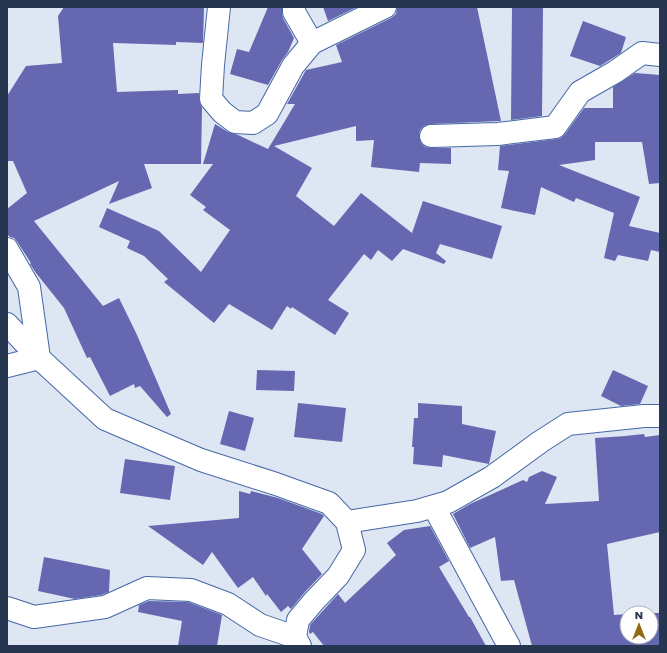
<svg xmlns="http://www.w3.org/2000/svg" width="667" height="653" font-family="Poppins,sans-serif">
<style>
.building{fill:#6567b0}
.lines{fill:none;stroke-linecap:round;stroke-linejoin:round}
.minor-casing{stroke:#4468a5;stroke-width:24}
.minor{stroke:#fff;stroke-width:22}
</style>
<rect width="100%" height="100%" fill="#dee6f4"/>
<g class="building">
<polygon points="64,7 204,7 203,43 176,42 176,45 113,43 117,92 178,90 178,94 199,93 199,99 202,108 201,164 144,164 152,188 109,204 119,181 34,221 103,306 119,298 137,335 171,414 167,417 140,386 135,388 134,384 110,396 90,357 87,358 64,308 36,273 30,264 31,263 18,243 14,238 10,237 7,234 7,209 27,193 13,161 7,161 7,96 26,66 62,63 58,16"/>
<polygon points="268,7 282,7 282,12 283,18 294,38 288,52 282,60 268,85 230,74 237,49 249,52"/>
<polygon points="323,7 357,7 328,21"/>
<polygon points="397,7 477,7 501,121 431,124 424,126 420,130 419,136 421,143 425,147 431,148 451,148 451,164 420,163 419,172 371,167 374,140 356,141 356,126 274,146 312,168 296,196 334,226 361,193 412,233 423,201 457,212 502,226 492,259 440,244 436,253 446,261 444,264 403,249 392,261 378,250 371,260 364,254 328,300 349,313 335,335 292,307 291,309 287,306 272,330 229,304 214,323 164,282 168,279 144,256 127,248 130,241 99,227 107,208 159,231 201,272 230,230 203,210 206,207 190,195 213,164 203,164 215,124 228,132 238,135 268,149 295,104 287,104 306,70 342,62 336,45 391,18 396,14"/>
<polygon points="512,7 543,7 542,116 511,120"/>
<polygon points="583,21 626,37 621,53 600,66 570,56"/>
<polygon points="635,73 660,75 660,183 649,184 642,142 595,142 595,160 559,165 640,197 629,226 660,233 660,252 651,250 648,261 618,255 615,261 604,258 614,213 576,198 574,202 541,187 535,215 501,208 509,171 498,170 500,146 557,139 561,138 565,134 584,108 613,108 613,87"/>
<polygon points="257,370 295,371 294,391 256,390"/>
<polygon points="613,370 648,386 640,404 621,406 601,396"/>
<polygon points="298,403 346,408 342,442 294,437"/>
<polygon points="418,403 462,406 462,424 496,431 489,464 443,455 442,467 413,464 414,447 412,447 414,418 418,418"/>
<polygon points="229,411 254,418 245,451 220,444"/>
<polygon points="644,434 645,437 660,435 660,532 607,544 614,615 627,614 627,637 651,637 651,613 660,613 660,646 532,646 514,580 501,581 495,537 470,548 453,514 470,504 523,480 527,482 529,477 542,471 557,477 545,504 599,501 595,438 626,436 625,436"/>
<polygon points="125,459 175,466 170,500 120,493"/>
<polygon points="239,491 250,494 251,491 278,498 322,514 324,516 302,549 322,574 305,592 291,609 288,606 281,612 267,594 266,596 253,577 238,588 212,552 203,565 148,526 239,518"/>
<polygon points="430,526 449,561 439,567 469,617 470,617 486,646 324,646 313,632 310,634 309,632 310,625 338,594 345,603 396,555 387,543 404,530"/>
<polygon points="44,557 110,570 109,592 101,595 75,599 38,591"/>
<polygon points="149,601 188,602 222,615 217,646 178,646 182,621 138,612 139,605"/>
</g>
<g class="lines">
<defs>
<g id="minor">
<polyline points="219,7 213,65 211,99 222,112 235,122 253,123 267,114 293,66 312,43 385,7"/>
<polyline points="294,7 294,12 312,43"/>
<polyline points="431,136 498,134 555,127 580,92 615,72 642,53 660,55"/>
<polyline points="7,249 29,287 39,358 7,366"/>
<polyline points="7,324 39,358 105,419 201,460 276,484 329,503 347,522 354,550 338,576 314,601 298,620 295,637"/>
<polyline points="434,507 509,646"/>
<polyline points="347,522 417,511 448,502 492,477 540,442 568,424 644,416 660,416"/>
<polyline points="7,608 34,617 105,607 147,588 191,590 228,604 260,625 295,637 300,646"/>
</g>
</defs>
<use href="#minor" class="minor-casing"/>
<use href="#minor" class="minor"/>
</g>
<rect width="667" height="653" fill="none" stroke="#263651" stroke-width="16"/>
<g transform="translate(639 625)"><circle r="19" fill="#ffffff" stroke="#a8afb9"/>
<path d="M0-3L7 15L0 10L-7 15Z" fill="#926a13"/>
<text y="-6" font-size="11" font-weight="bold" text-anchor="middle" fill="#263651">N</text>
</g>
</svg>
